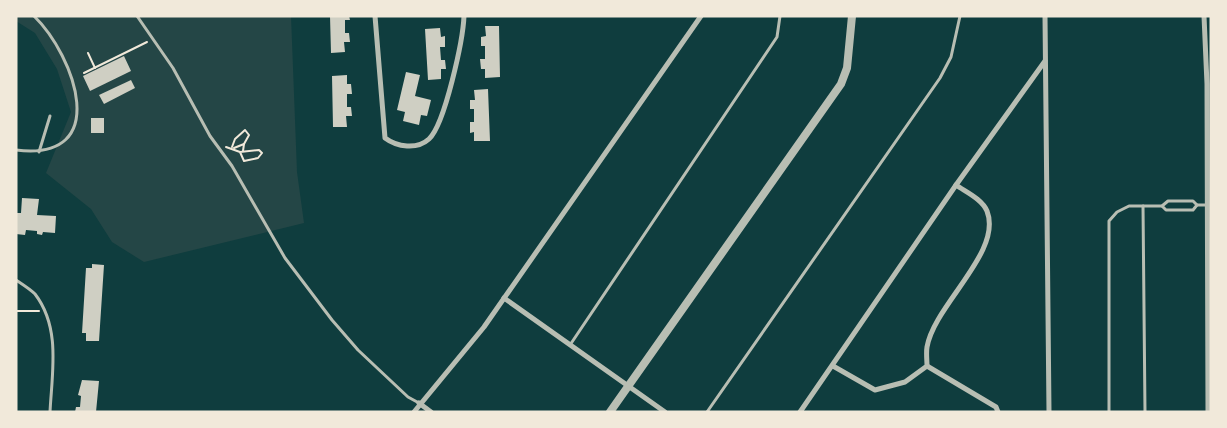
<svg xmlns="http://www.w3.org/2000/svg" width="1227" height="428" font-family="Ubuntu,sans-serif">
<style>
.green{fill:#244646}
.building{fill:#cfcfc3}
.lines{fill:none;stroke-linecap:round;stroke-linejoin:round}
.path{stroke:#f1e9da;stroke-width:2}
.service{stroke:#b8beb3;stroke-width:3}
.minor{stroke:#b8beb3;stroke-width:5}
.tertiary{stroke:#b8beb3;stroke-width:8}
</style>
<rect width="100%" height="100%" fill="#0f3d3e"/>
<polygon class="green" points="16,16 291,16 297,172 304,223 144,262 112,242 91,209 46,173 71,112 57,69 35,33 16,21"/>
<g class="building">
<polygon points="330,16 349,16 350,20 345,20 345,33 349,33 350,42 344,42 345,52 331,53"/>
<polygon points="485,26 499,26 500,77 485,78 485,69 481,69 480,59 485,59 485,46 481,46 481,37 486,36"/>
<polygon points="440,28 441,37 445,36 445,47 440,47 441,60 445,60 446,69 441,69 441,79 428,80 425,29"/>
<polygon points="124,56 131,71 90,91 83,76"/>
<polygon points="406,72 420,75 415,96 431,100 427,116 421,115 419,125 403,121 405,112 397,110"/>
<polygon points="347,75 347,84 351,84 352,94 347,94 347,107 351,107 352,116 346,116 347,127 333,127 332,76"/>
<polygon points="131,80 135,88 104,104 99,95"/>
<polygon points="488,89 490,141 474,141 474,132 470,133 470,122 474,122 474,109 470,109 470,100 475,100 474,90"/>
<rect x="91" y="118" width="13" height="15"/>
<polygon points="22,198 39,199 37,215 56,216 55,233 43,232 42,235 37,234 37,231 26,230 25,235 16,234 16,213 21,213"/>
<polygon points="92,264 104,265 99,341 86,341 86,333 82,333 86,268 92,268"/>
<polygon points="82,380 99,381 96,412 75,412 76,407 80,407 81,396 78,395"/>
</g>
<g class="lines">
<g class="path">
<polyline points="88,53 95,68"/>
<polyline points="84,73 147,42"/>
<polyline points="226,147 240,152 244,161 258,158 262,153 259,150 240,152"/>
<polyline points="232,147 235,139 245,130 249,135 244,144"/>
<polyline points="234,148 244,144 243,151"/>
<polyline points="16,311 39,311"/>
</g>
<g class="service">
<polyline points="137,16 173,68 210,136 232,166 285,258 332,320 358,350 408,397 419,403"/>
<path d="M16,150C113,162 75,56 34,16"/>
<polyline points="39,152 50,116"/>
<polyline points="1143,206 1145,412"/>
<polyline points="1162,206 1166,210 1193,210 1197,205 1206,205"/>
<path d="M16,280C22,284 30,289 35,294C61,328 52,372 50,412"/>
<polyline points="570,345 777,37 780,16"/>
<polyline points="707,412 940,78 951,57 960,16"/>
<polyline points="1109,412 1109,221 1117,212 1129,206 1162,206 1168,201 1193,201 1197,205"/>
</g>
<g class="minor">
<path d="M375,16L385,138C397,147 417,150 429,139C445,124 463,40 464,16"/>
<polyline points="1045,16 1049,412"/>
<polyline points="1204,16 1207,84 1208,412"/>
<polyline points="504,298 665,412"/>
<path d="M833,366L875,390L905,382L927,366C927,360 926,353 927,347C934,305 1003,252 987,211C982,199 966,192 956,185"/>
<polyline points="927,366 996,407 998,412"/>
<polyline points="419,403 431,412"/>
<polyline points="414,412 484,327 701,16"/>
<polyline points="800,412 956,185 1045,61"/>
</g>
<polyline class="tertiary" points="610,412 841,84 847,68 852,16"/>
</g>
<rect width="1227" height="428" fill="none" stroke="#f1e9da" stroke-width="35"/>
</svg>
